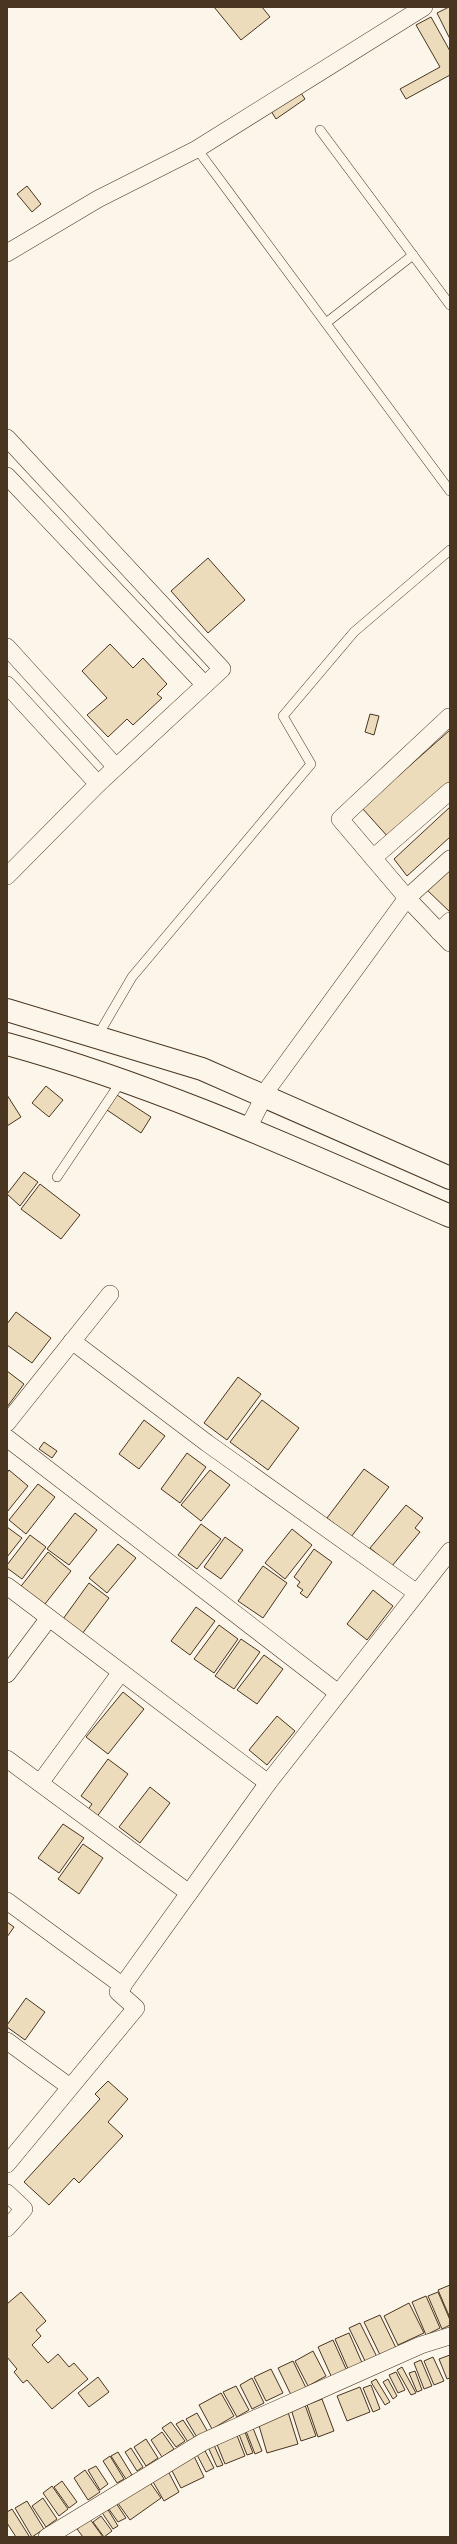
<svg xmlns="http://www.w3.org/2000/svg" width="457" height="2544" font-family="'PT Sans',sans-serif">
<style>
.building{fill:#ecdcbc;stroke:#4a3520}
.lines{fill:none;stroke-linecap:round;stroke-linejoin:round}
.service-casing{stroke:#4a3520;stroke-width:10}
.minor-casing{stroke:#4a3520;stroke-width:18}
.tertiary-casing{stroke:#4a3520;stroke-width:24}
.service{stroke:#fbf6e9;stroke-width:9}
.minor{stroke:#fbf6e9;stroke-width:17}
.tertiary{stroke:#fbf6e9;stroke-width:22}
</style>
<rect width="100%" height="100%" fill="#fbf6e9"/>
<g class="building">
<polygon points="214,7 262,7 270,17 241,40"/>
<polygon points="449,7 450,10 450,39 437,13"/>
<polygon points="431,17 450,51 450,75 406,99 400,89 440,67 416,25"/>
<polygon points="297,87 305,99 276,119 268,106"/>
<polygon points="27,186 41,204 32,212 17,194"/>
<polygon points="208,558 245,600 208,633 171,591"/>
<polygon points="110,644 133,668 143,658 167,684 157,694 162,698 133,725 127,719 108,737 87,715 107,698 82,671"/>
<polygon points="370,714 379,716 374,735 365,732"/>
<polygon points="450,730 450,783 389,838 362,808"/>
<polygon points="450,807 450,837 407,876 394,859"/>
<polygon points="450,868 450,912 427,890"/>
<polygon points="46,1086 63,1100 49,1117 32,1103"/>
<polygon points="7,1095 21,1117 7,1126"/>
<polygon points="117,1095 151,1117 141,1133 107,1110"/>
<polygon points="24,1172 38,1182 20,1206 7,1194"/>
<polygon points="40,1184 80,1215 61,1239 21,1209"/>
<polygon points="16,1312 51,1338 32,1363 7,1345 7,1324"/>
<polygon points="7,1371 24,1384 7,1407"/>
<polygon points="238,1377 261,1394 227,1440 204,1423"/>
<polygon points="262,1400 299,1428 268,1470 230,1442"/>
<polygon points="144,1420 165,1436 139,1469 119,1454"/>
<polygon points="44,1442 57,1451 52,1458 39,1449"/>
<polygon points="187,1453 206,1467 180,1503 161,1489"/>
<polygon points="364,1469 389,1487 351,1537 327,1518"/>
<polygon points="9,1470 28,1486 7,1512 7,1473"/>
<polygon points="210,1470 230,1485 201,1521 181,1505"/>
<polygon points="38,1484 55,1497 26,1534 9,1520"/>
<polygon points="406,1505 423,1518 415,1528 420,1532 392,1566 370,1548"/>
<polygon points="75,1513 97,1530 69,1565 47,1549"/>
<polygon points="201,1524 221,1539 197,1569 178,1555"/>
<polygon points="7,1527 22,1538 7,1557"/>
<polygon points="292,1529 312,1545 285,1579 265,1563"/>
<polygon points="30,1535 46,1547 22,1579 7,1568 7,1565"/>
<polygon points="225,1537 243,1550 221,1579 204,1567"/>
<polygon points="118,1544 136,1558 107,1593 89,1578"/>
<polygon points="314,1549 332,1562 307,1598 300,1593 303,1590 297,1586 300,1582 294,1577"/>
<polygon points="48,1552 71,1571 41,1609 18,1590"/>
<polygon points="263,1566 287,1583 263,1618 238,1601"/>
<polygon points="89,1583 109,1598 82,1634 63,1619"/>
<polygon points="373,1590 393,1606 367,1640 347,1624"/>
<polygon points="196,1607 215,1621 190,1655 171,1641"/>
<polygon points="219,1625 238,1639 214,1673 194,1659"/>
<polygon points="241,1639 260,1652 234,1689 215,1676"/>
<polygon points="264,1655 283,1669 257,1704 237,1690"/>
<polygon points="123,1692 144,1709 108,1754 86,1737"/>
<polygon points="277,1716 295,1731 267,1765 249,1750"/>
<polygon points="108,1759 128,1774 96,1818 87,1811 92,1804 81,1796"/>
<polygon points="150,1787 170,1803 140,1843 119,1827"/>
<polygon points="63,1824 84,1838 59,1873 38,1858"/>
<polygon points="83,1844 103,1858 79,1894 58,1879"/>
<polygon points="7,1922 14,1927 7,1937"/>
<polygon points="26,1998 45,2012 25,2040 7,2027 7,2025"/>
<polygon points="108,2081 128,2099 108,2122 123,2136 79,2183 74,2178 49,2205 24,2182 100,2099 95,2094"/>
<polygon points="450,2285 450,2318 438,2290"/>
<polygon points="21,2292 46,2321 36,2330 41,2336 32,2345 48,2363 58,2354 69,2367 74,2363 88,2379 52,2409 27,2380 23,2383 14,2372 17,2369 7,2357 7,2304"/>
<polygon points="438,2292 450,2320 450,2325 442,2329 428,2296"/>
<polygon points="426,2296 440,2328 426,2335 412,2302"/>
<polygon points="409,2303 424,2333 398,2345 384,2316"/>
<polygon points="380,2315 397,2350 381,2357 364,2322"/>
<polygon points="360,2323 377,2357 366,2363 349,2328"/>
<polygon points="349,2333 363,2365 349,2371 335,2339"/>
<polygon points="333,2340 347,2371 332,2378 318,2347"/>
<polygon points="313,2351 326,2376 308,2386 295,2361"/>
<polygon points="450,2355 450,2378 447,2379 439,2359"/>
<polygon points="433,2357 444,2381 434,2385 424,2361"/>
<polygon points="421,2360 432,2386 424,2389 414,2363"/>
<polygon points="293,2361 307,2390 292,2397 278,2368"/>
<polygon points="402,2367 416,2393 411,2395 397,2370"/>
<polygon points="271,2369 283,2393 266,2401 254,2377"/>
<polygon points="415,2371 422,2390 417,2392 409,2373"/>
<polygon points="396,2372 405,2390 398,2393 389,2375"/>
<polygon points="98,2377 109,2392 89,2407 78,2393"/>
<polygon points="252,2378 264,2403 252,2409 240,2385"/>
<polygon points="376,2379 390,2402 385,2405 371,2382"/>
<polygon points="388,2379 397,2396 393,2399 383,2382"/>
<polygon points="371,2385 380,2409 373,2412 363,2388"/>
<polygon points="236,2386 249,2410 237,2417 223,2392"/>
<polygon points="360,2387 370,2412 347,2421 337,2396"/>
<polygon points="221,2393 234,2416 212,2429 199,2405"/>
<polygon points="322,2399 334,2431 318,2437 307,2405"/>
<polygon points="305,2405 316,2436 301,2441 291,2409"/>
<polygon points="288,2412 298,2444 267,2453 258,2422"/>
<polygon points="197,2413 209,2434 198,2439 186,2419"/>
<polygon points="183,2420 197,2441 190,2445 176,2424"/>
<polygon points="171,2422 185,2441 176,2447 162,2428"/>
<polygon points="243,2427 253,2453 247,2455 237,2429"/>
<polygon points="253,2428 262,2451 255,2454 246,2431"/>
<polygon points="162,2432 174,2449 162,2457 151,2440"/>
<polygon points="236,2433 245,2456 225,2464 216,2442"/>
<polygon points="146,2439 158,2458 146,2466 134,2447"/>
<polygon points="214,2445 223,2465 217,2467 208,2447"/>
<polygon points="203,2447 214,2468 206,2472 195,2451"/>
<polygon points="131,2448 143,2467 137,2471 125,2452"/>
<polygon points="118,2452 132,2475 126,2479 111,2456"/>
<polygon points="110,2456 124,2479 117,2483 103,2461"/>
<polygon points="194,2456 204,2477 181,2488 170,2467"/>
<polygon points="96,2466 108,2484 100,2490 88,2470"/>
<polygon points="85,2470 100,2492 88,2500 74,2478"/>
<polygon points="168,2471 179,2492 164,2501 152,2480"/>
<polygon points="62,2481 77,2502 69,2508 54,2487"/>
<polygon points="149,2481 161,2498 130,2520 117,2502"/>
<polygon points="52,2486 68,2509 59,2516 43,2493"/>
<polygon points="43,2498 57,2519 46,2527 32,2506"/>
<polygon points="114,2500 126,2518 118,2522 106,2505"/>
<polygon points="27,2501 44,2529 32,2537 15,2508"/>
<polygon points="107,2508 118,2526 113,2529 101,2511"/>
<polygon points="12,2509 29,2536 27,2537 16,2537 7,2523 7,2512"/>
<polygon points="101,2516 112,2531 104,2537 93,2522"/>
<polygon points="90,2519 103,2537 83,2537 77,2529"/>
</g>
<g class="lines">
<defs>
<g id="service">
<polyline points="320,130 450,305"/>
<polyline points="197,149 450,491"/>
<polyline points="326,323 413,255"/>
<polyline points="97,1037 132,977 311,764 283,716 354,632 450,550"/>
<polyline points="57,1177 122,1080"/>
</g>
<g id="minor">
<polyline points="7,253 98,199 197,149 424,7"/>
<polyline points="7,438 222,669 98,784 7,876"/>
<polyline points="7,476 205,685"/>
<polyline points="7,647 116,767"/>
<polyline points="7,685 98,784"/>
<polyline points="449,717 340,819 407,898 450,943"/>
<polyline points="373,858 450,791"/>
<polyline points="439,932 450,921"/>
<polyline points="247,1130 269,1087 407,898 450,859"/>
<polyline points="72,1341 207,1443 417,1593"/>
<polyline points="7,1423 110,1294"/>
<polyline points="7,1438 338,1693"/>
<polyline points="7,1586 268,1783"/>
<polyline points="7,1674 49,1618"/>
<polyline points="7,1759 189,1893"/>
<polyline points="40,1783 121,1672"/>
<polyline points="7,1901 123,1986"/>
<polyline points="7,2041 70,2087"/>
<polyline points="7,2164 136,2008 118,1992 268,1783 450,1551"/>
<polyline points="7,2193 24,2209 7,2228"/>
<polyline points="47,2537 203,2442 421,2345 450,2336"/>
</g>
<g id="tertiary">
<polyline points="7,1010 202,1069 450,1178"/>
<path d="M7,1044C160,1086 305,1153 450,1216"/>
</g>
</defs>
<use href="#service" class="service-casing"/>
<use href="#minor" class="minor-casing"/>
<use href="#tertiary" class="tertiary-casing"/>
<use href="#service" class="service"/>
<use href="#minor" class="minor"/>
<use href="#tertiary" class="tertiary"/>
</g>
<rect width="457" height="2544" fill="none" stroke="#4a3520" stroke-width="16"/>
</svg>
